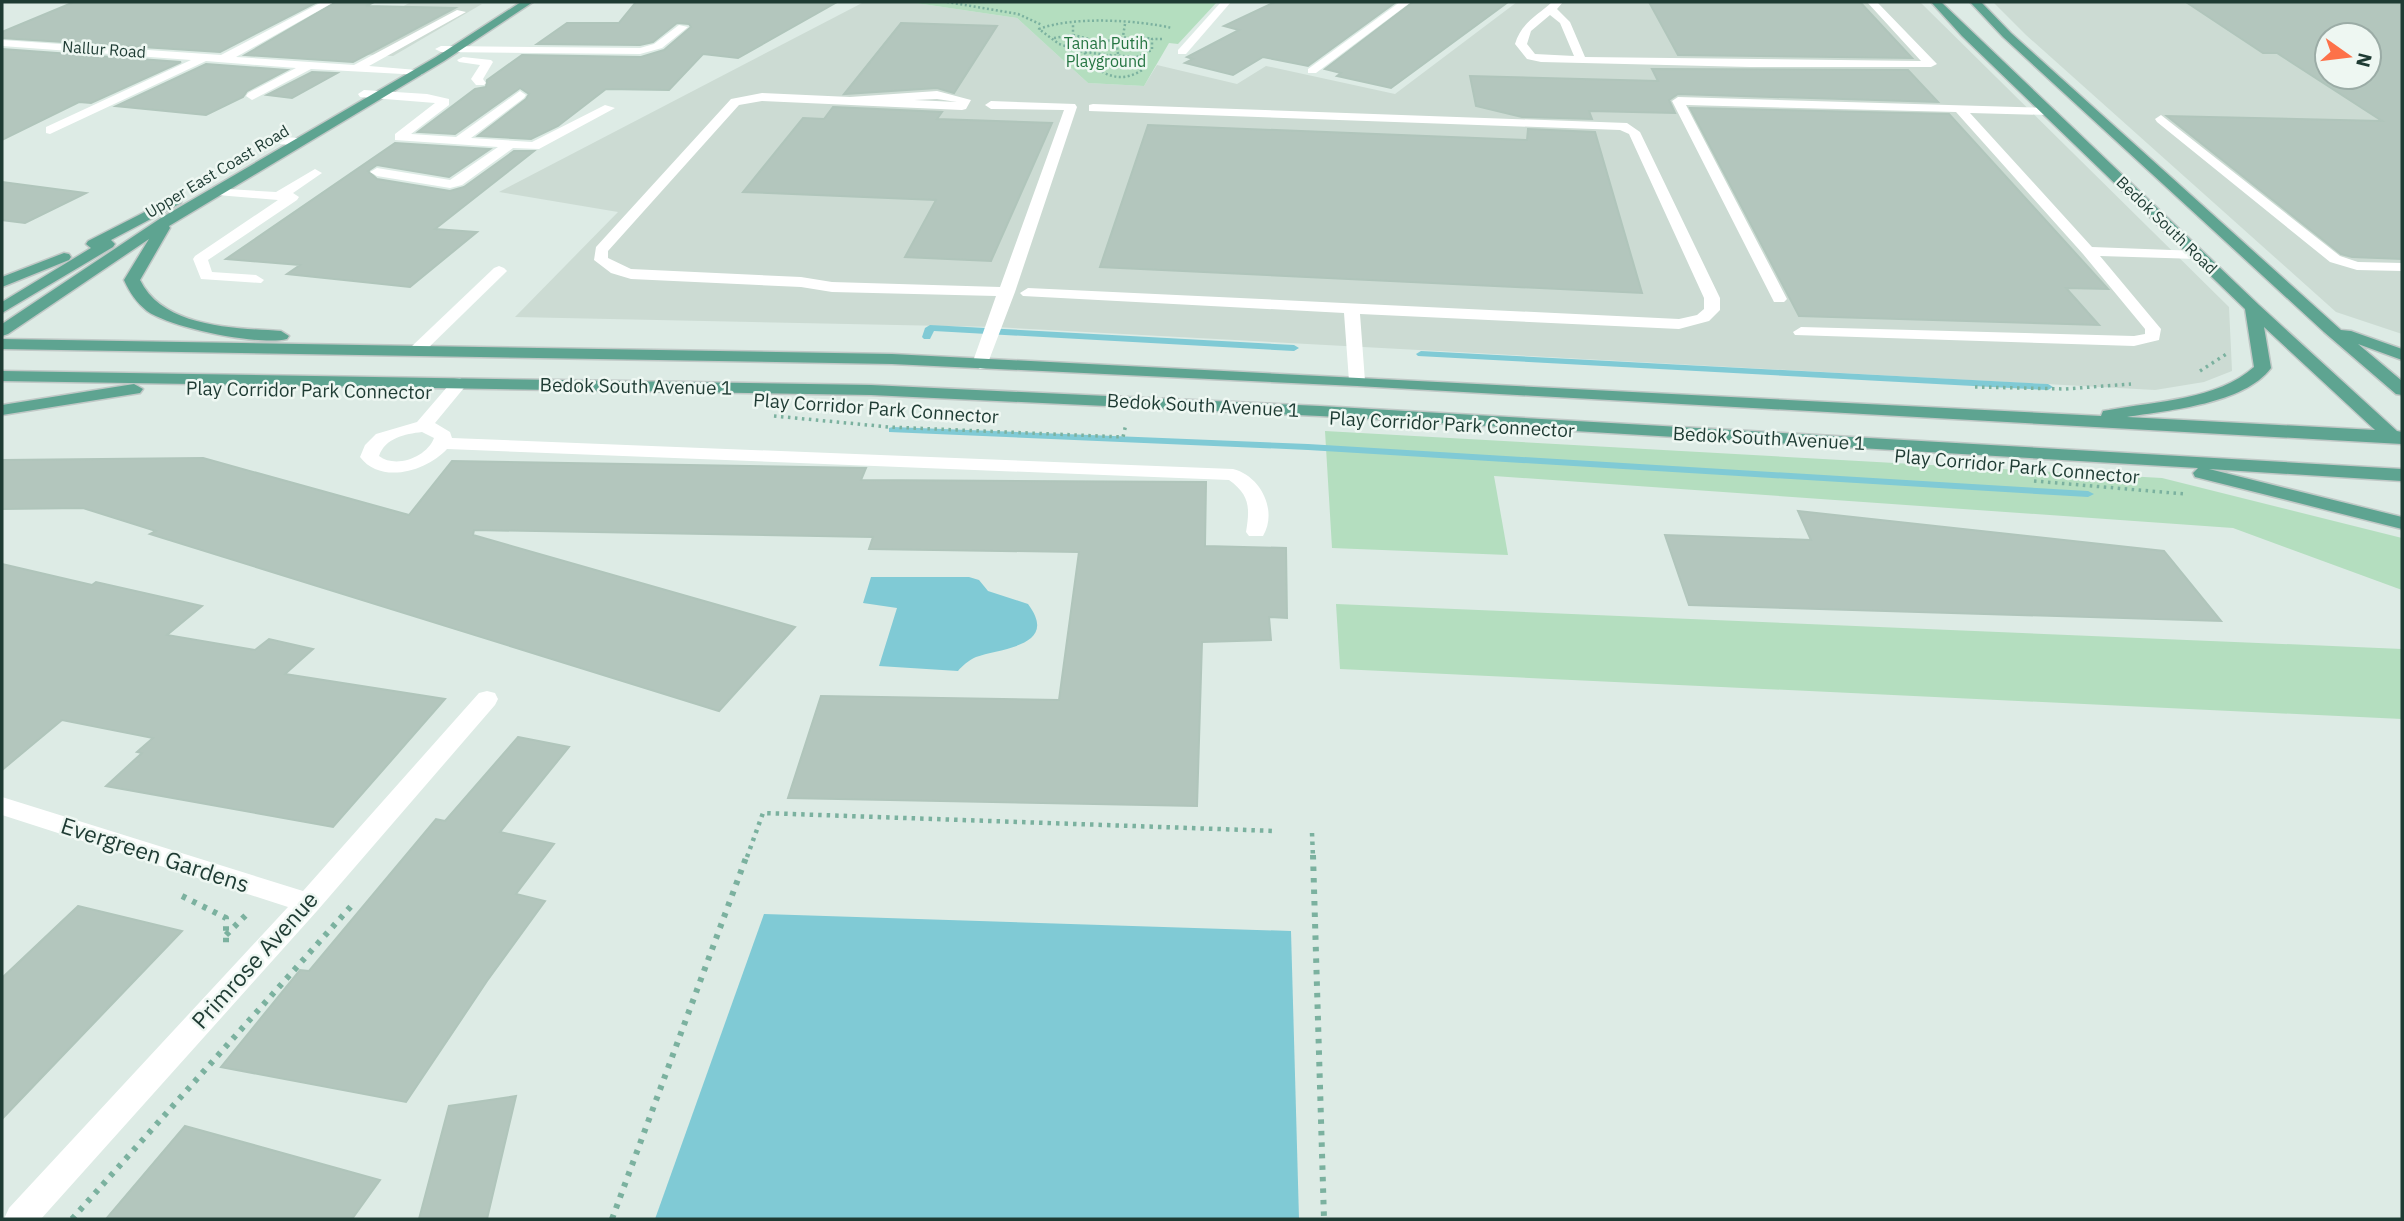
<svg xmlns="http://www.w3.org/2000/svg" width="2404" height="1221" font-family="'IBM Plex Sans',sans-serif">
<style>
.built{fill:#ccdbd3;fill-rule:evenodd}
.green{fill:#b4debf}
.water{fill:#80cad5}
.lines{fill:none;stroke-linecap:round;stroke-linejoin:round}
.stream{fill:#80cad5;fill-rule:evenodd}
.building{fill:#b3c6bd;stroke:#b0c5bb;stroke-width:2;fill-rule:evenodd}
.major-casing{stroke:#c0c8c6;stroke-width:3}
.path-far3{stroke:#7bb19f;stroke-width:2.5;stroke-dasharray:2 2.5;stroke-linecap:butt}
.path-far2{stroke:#7bb19f;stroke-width:3.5;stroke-dasharray:2.5 4.5;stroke-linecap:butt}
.path-far1{stroke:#7bb19f;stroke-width:4.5;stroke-dasharray:3.5 5;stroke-linecap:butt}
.path{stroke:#7bb19f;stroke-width:6;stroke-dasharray:4.5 7;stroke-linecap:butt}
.minor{fill:#fff;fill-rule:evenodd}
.major{fill:#5ea491;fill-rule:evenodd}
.labels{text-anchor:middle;stroke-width:5;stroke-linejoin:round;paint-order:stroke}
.far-park-label{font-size:16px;fill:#257542;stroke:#eef7f2}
.far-street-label{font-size:16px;fill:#1e3b33;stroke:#eef7f2}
.street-label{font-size:19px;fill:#1e3b33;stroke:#eef7f2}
.near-street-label{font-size:23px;fill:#1e3b33;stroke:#eef7f2}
</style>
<rect width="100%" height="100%" fill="#ddebe5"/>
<g class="built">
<polygon points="411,2 482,4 393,56 319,52"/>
<polygon points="864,2 909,2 1017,18 1088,83 1144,86 1157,65 1237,84 1266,66 1395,94 1517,2 1920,2 2229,307 2232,371 2204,382 2155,390 995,327 515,317 618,212 499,192"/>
<path d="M1993,2H2402V334L2336,312L2026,35ZM2327,35H2369V77H2327Z"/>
</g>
<g class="green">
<polygon points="909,2 1217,2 1178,44 1169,43 1144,86 1088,83 1017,18"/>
<polygon points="1325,431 2162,478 2402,538 2402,590 2233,528 1494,476 1508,555 1332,548"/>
<polygon points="1336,604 2402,649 2402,719 1340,669"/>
</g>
<g class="water">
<path d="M871,577H969L979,580L988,591L1028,604C1060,647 1000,648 976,657C969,660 962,666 958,671L879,666L897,608L863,603Z"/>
<polygon points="764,914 1291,931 1299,1219 655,1219"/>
</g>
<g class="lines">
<g class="stream">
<polygon points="930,325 1294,345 1299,348 1294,351 934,331 930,339 924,339 922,337 925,328"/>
<polygon points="1421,351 2048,384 2053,387 2048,390 1418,356 1416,354"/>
<polygon points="893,427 1308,444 2088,491 2094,494 2088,497 1308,450 889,432 889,428"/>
</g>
</g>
<g class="building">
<polygon points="74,2 317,2 220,52 2,38 2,32"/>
<polygon points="336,2 374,2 366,6 455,8 353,62 245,55"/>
<polygon points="636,2 837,2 738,58 703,54 669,90 606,89 558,126 531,139 478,136 526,99 529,94 520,88 455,134 418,132 475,89 486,87 487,80 522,55 641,57 664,50 691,27 689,24 677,23 653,42 640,45 537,44 567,23 619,23"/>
<polygon points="1275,2 1396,2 1308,66 1263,57 1233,75 1185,63 1193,59 1187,57 1239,30 1224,26"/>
<polygon points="1413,2 1508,2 1391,88 1337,76 1341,73 1325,69"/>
<polygon points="1649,2 1860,2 1912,58 1678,55"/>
<path d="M2186,2H2402V259L2352,257L2341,254L2167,116L2382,121L2277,53H2263ZM2327,35H2369V77H2327Z"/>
<polygon points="901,23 997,26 954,93 937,88 844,94"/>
<polygon points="2,49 181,62 91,103 79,102 2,140"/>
<polygon points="206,64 287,70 247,91 243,97 206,115 116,106"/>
<polygon points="1652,69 1908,70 1938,102 1678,94 1669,100 1675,113 1589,111 1592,119 1522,117 1476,106 1470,76 1658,81"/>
<polygon points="312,72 337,73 292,98 267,95"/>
<polygon points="833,107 942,112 937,119 1052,123 991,261 905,257 936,200 743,192 803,118 824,119"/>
<polygon points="1690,108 1949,114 2108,289 2066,288 2099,325 1799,316"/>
<polygon points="1148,125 1527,140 1528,129 1595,132 1642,293 1100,267"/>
<polygon points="395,143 490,149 449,177 377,165 368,171 377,179 450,191 464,187 514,151 534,151 435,229 477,232 410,287 287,274 300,265 226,259"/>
<polygon points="2,182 86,193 25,223 2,220"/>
<polygon points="203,458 409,515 452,461 866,468 861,480 1206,482 1205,546 1286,548 1287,618 1269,617 1271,640 1202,642 1197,806 788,798 821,696 1059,700 1079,552 869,549 873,537 474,530 473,535 795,627 719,711 150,534 156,531 83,508 2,509 2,460"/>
<polygon points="1798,511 2164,551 2221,621 1689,605 1665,535 1811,540"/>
<polygon points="2,564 92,585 96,582 202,606 167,635 255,650 269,639 313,649 285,674 445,699 333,827 106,786 142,753 137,752 153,738 62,720 2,770"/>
<polygon points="518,737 569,747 500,832 554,844 516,894 545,901 487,981 406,1102 221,1067 300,970 309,971 436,819 445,821"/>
<polygon points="78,906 182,931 2,1119 2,978"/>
<polygon points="516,1096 487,1219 419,1219 449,1106"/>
<polygon points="185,1126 380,1180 352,1219 106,1219"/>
</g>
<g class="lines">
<defs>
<g id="major">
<path d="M521,2H533L444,61L169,226L170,228L140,280C163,328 235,328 281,331L289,336L287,339C259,346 171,328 147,311C136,302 130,293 124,280L149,239L8,334L2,336V324L161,218L436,57Z"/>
<path d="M1931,2H1941L2259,305L2397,431L2402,432V444L1357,386L892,364L2,349V339L892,354L2101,416L2103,411L2109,410C2156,401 2217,400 2254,367L2245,309L1962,36ZM2264,327L2375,430L2127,417C2170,410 2244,404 2271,368Z"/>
<polygon points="1970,2 1981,2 2011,33 2341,330 2351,331 2402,349 2402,360 2358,344 2402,381 2402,395 2396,394 2324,332 2003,37"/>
<polygon points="176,196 181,197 181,203 111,240 115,244 113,247 2,313 2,302 91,248 86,244 88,241"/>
<polygon points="64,253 69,254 71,257 69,260 2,287 2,277"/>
<polygon points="2,371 871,385 1320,406 2402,469 2402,481 2209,469 2402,517 2402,529 2195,477 2193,473 2198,468 1320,416 871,395 2,381"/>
<polygon points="134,384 143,389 140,393 2,415 2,405"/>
</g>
</defs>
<use href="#major" class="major-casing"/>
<g class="path-far3">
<polyline points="947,2 1018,14 1042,25"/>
<polyline points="1125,24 1123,36 1127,39"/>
<polyline points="1073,35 1098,41 1125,40"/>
<polyline points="1054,38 1073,35 1073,24"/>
<path d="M1162,39H1152V50L1137,57L1108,55L1110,62L1105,68L1098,69L1084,52L1059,44L1039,29C1073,16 1137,20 1172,28"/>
<polyline points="1085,52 1108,55"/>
<path d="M1118,54L1117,46C1128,37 1139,36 1152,39"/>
<path d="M1098,69C1112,79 1127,80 1142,70L1137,57"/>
</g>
<g class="path-far2">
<polyline points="2200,371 2228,353"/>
<polyline points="1975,387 2065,389 2131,384"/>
<polyline points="774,416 889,427 1123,437 1126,424"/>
<polyline points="2034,481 2185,494"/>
</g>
<g class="path-far1">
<polyline points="1312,833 1313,857"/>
<polyline points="747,857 763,813 1275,831"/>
</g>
<g class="path">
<polyline points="1313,855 1324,1219"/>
<polyline points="182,896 226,918 226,944"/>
<polyline points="226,935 246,915"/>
<polyline points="72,1219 353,904"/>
<polyline points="612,1219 747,855"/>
</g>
<g class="minor">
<polygon points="322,2 334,2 236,57 354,65 457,10 466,12 369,66 417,70 423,73 421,75 311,69 252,100 246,96 248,93 296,68 206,61 50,134 46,133 46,127 191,60 2,46 2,40 221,55"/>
<polygon points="1221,2 1231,2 1186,54 1178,54 1178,50"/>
<polygon points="1400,2 1411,2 1316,73 1308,73 1308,69"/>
<path d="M1552,2H1563L1557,9L1570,22L1585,57L1921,61L1867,2H1877L1937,64L1931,67H1750L1541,62L1527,59L1515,44C1521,23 1538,15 1552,2ZM1550,15L1560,23L1574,56L1535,54L1527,44L1531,31Z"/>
<polygon points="679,25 688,27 662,48 640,54 441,52 435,49 441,46 640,48 654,44"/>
<polygon points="463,57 491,60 493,62 483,79 486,83 484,85 476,85 471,79 480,65 459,62 457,60"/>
<polygon points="364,90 427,94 449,99 449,105 411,134 456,137 520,91 526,95 524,98 471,138 532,142 605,105 615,108 539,149 513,148 462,185 450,188 377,176 370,172 377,168 450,180 498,147 395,140 395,134 435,103 360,97 358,94"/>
<path d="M937,91L971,100L966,109L962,110L762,101L739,105L608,251V258L631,269L801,277L832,282L1000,287L1064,110L991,109L985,105L991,101L1075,104L1077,107L1015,292L986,368L980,369L972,364L996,296L832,292L801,287L631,279L611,273L594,260L596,247L731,99L762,93L850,97ZM937,99L957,102L914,100Z"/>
<polygon points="1678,97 2052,108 2052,114 2048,115 1970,113 2092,247 2198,251 2205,255 2198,259 2100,256 2161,329 2159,340 2134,346 1795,335 1793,332 1801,327 2134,336 2145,334 2145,329 2083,254 1956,112 1686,105 1787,299 1784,302 1774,302 1672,101"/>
<polygon points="1093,104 1627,123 1640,132 1720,298 1720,310 1709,321 1679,329 1360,314 1365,381 1357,386 1349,381 1344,313 1023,296 1020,293 1028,288 1679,319 1697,315 1704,309 1704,298 1629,134 1620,130 1089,111 1089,105"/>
<polygon points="2161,115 2340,256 2358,262 2402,263 2402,271 2357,270 2330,262 2157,122 2155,119"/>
<polygon points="284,137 299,138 305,142 299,146 280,144 280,138"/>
<polygon points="315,169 322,173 293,193 299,197 297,200 208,260 212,272 256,275 264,280 261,283 201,279 193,259 195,256 278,200 217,195 210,191 212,188 276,192"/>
<polygon points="499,266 504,268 507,271 504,274 423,353 411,353 409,350 411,347 494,268"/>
<path d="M460,378L468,383L435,423L450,432L452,438L1233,469C1261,476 1278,511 1263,536H1249L1246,532C1250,508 1250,495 1229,480L447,449C427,471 381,485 360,457L365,445L376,434L417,422L454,379ZM422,432L434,438C427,457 396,469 379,456C385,438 405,434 422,432Z"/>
<polygon points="487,691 495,693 498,699 495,705 317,911 41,1219 4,1219 9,1208 288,907 2,815 2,797 303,891 479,693"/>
</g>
<use href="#major" class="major"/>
</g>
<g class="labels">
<g class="far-park-label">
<text x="1106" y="49">Tanah Putih<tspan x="1106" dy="18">Playground</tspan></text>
</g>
<g class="far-street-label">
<text transform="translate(104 49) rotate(4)" y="6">Nallur Road</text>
<text transform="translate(217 171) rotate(-31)" y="6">Upper East Coast Road</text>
<text transform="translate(2167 225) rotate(44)" y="6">Bedok South Road</text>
</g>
<g class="street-label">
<text transform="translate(636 386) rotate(1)" y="7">Bedok South Avenue 1</text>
<text transform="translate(309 390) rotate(1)" y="7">Play Corridor Park Connector</text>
<text transform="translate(1203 405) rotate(3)" y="7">Bedok South Avenue 1</text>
<text transform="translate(876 408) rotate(4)" y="7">Play Corridor Park Connector</text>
<text transform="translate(1452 424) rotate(3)" y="7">Play Corridor Park Connector</text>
<text transform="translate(1769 438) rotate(3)" y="7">Bedok South Avenue 1</text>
<text transform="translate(2017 466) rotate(5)" y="7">Play Corridor Park Connector</text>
</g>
<g class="near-street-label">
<text transform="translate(155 855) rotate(18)" y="8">Evergreen Gardens</text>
<text transform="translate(255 960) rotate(-48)" y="8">Primrose Avenue</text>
</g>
</g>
<rect width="2404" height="1221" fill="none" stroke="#1e3b33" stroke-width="7"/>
<g transform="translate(2348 56) rotate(104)"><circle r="33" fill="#eef7f2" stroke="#9baca6" stroke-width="2"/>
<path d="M0-5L12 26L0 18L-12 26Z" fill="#fd7149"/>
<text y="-10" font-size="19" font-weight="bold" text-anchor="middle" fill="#1e3b33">N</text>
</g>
</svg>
